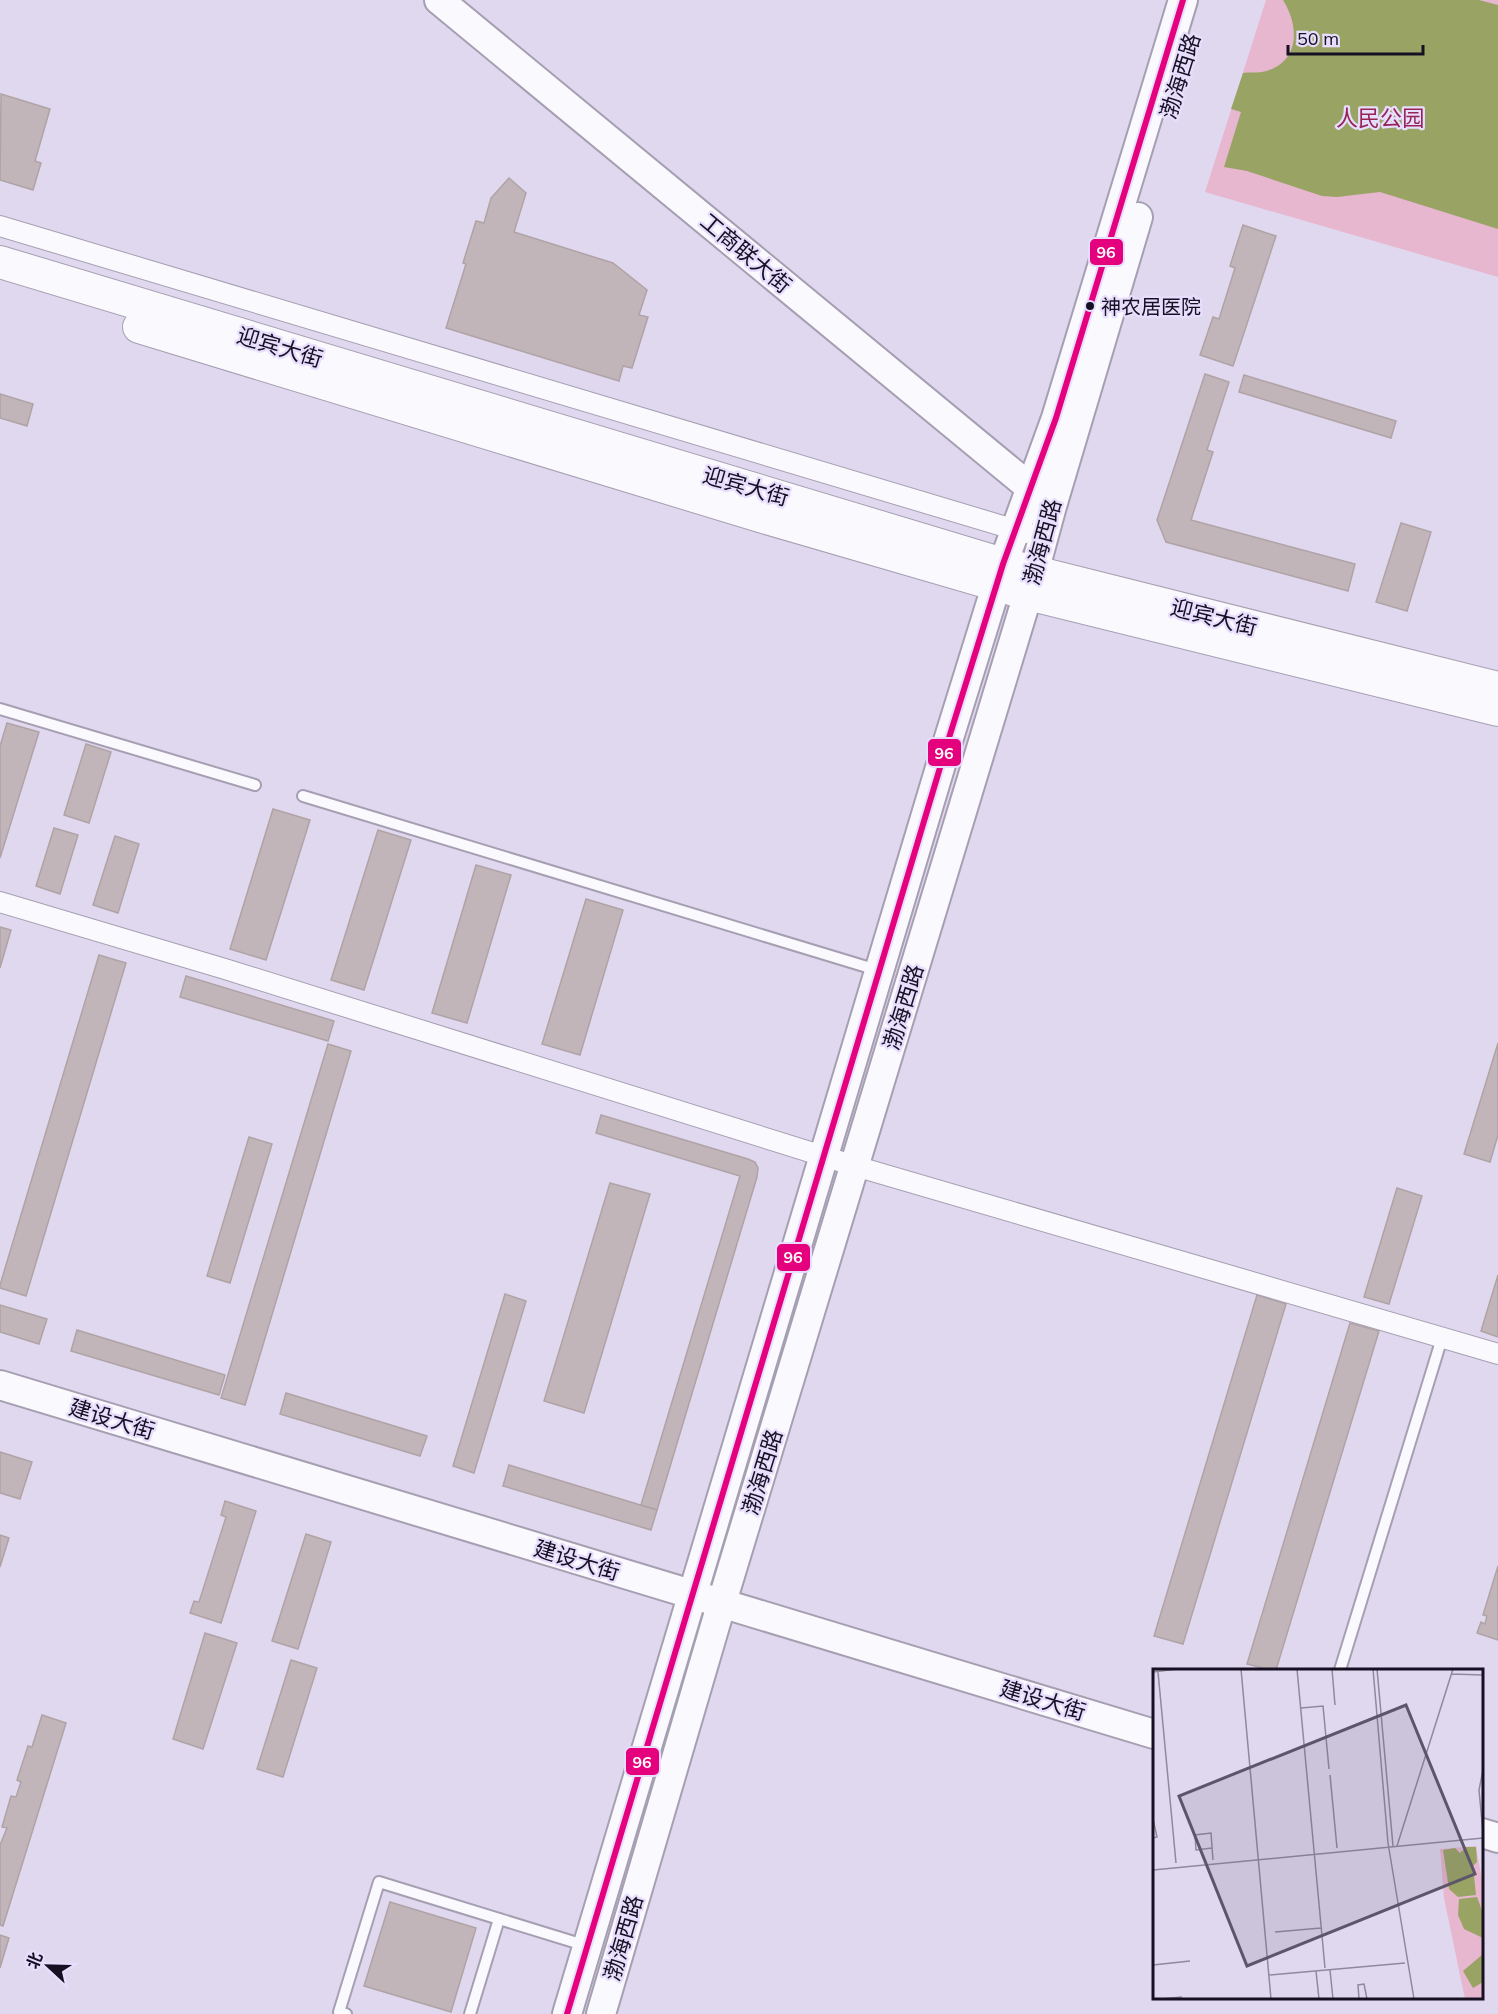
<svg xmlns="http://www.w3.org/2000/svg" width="1498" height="2014" font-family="Mulish,'Noto Sans SC',sans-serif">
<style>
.green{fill:#e7b6cf}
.water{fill:#99a464}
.building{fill:#c1b5b9;stroke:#afa3a6;stroke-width:1.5}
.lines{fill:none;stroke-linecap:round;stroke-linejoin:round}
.lane-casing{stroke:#a69fb2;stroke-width:14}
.street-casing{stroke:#a69fb2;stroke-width:22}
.secondary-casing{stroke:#a69fb2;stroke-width:32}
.primary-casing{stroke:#a69fb2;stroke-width:34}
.lane{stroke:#faf9fd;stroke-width:10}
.street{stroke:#faf9fd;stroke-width:20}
.secondary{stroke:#faf9fd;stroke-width:28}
.primary{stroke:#faf9fd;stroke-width:32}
.bus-1-casing{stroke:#e7defe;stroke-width:10}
.bus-1{stroke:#e5007d;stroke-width:6}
.bus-dot{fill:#171023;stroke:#e7defe;stroke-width:2}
.labels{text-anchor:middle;stroke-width:4.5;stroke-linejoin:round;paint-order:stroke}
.bus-label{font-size:20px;fill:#171023;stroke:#e7defe;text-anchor:start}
.street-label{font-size:22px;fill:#171023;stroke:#e7defe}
.park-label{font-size:22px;fill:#962355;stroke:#e7defe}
.inset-road{fill:none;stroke:#90889d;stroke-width:1.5}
.view{fill:#5d566a;fill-opacity:0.15;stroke:#5d566a;stroke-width:3}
.inset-edge{fill:none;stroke:#171023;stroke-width:3}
.line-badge{stroke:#e7defe;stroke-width:2}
.badge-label{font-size:16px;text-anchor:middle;font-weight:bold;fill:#fff}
</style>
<rect width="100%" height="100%" fill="#e0d8ef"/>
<polygon class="green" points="1266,0 1498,0 1498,277 1205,192"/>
<path class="water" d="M1283,0H1479L1498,5V229L1380,192L1337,197L1322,196L1247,171L1224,167L1241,112L1231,109L1243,73C1249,72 1256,73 1262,72C1300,64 1300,27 1283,0Z"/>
<g class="building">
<polygon points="1,94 50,109 35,161 41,163 33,190 0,180"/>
<polygon points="509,178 526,193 514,232 613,263 647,290 639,315 648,317 632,368 623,366 619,381 446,328 466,264 463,263 476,221 484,223 491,198"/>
<polygon points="1243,225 1276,236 1233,366 1200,355 1213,317 1219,319 1235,268 1230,266"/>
<polygon points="1205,374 1229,382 1207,450 1213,452 1191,520 1355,564 1348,591 1166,542 1157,520"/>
<polygon points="1244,375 1396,421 1391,438 1239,392"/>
<polygon points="0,394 33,404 27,426 0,418"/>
<polygon points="1401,523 1431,532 1407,611 1376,602"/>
<polygon points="7,723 39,732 0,858 0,746"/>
<polygon points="86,744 111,752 89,823 64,815"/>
<polygon points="273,809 310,820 266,960 230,949"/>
<polygon points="54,828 78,835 60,894 36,886"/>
<polygon points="378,830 411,840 364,990 331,980"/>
<polygon points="115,836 139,844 118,913 93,905"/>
<polygon points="476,865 511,875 467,1023 432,1013"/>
<polygon points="586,899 623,910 580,1055 542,1044"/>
<polygon points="0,927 11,930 0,968"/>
<polygon points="99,955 126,963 26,1296 0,1288 0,1285"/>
<polygon points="186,976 334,1021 328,1041 180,997"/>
<polygon points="1498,1043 1498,1135 1490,1162 1464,1154"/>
<polygon points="328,1044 351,1051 245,1405 221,1398"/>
<polygon points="601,1115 748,1159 755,1162 758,1168 757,1177 657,1510 641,1505 740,1176 596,1133"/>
<polygon points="249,1137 272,1144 230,1283 207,1276"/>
<polygon points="610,1183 650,1194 584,1413 544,1401"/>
<polygon points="1397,1188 1422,1196 1389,1304 1364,1297"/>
<polygon points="1498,1275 1498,1337 1481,1331"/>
<polygon points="505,1294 526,1301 474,1473 453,1466"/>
<polygon points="1257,1295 1286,1304 1183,1644 1154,1636"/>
<polygon points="0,1305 47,1319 39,1344 0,1332"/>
<polygon points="1350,1323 1379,1331 1276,1670 1270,1670 1247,1664"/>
<polygon points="77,1330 225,1375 219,1395 71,1351"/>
<polygon points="286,1393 427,1436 420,1456 280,1414"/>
<polygon points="0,1452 32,1462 20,1499 0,1493"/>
<polygon points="509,1465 657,1510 651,1530 503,1486"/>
<polygon points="225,1501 256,1511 221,1623 190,1613 194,1601 199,1602 226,1517 221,1515"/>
<polygon points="306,1534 331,1542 298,1649 272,1641"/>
<polygon points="0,1535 9,1538 0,1567"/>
<polygon points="1498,1566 1498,1640 1477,1633 1481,1622 1485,1624 1487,1616 1483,1615"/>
<polygon points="205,1633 237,1643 203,1749 173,1739"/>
<polygon points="291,1660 317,1668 283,1777 257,1769"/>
<polygon points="42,1715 66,1723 3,1926 0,1925 0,1845 7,1828 2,1827 11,1796 16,1797 21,1782 17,1780 28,1746 32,1747"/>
<polygon points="390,1902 476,1928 451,2012 364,1986"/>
<polygon points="0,1935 9,1938 0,1968"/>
</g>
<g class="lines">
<defs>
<g id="lane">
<polyline points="0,709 255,785"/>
<polyline points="303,796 877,970"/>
<polyline points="1340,1670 1442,1338"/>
<polyline points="346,2014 339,2012 379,1882 587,1946"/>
<polyline points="470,2014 499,1919"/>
</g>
<g id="street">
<polyline points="0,226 1026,533"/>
<polyline points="0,902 225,969 855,1166 1498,1354"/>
</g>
<g id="secondary">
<polyline points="439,0 1044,499"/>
<polyline points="0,1385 1154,1734"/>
<polyline points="1482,1833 1498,1838"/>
<polyline points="567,2014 948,741 1003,564 1056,418 1183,0"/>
<polyline points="601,2014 722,1602 1028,594 1052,506 1138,217"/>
</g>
<g id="primary">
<polyline points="0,262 1003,564 1498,688"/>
<polyline points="139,327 763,517 1028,594 1498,710"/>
</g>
</defs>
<use href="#lane" class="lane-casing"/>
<use href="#street" class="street-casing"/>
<use href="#secondary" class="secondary-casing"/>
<use href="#primary" class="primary-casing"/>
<use href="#lane" class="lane"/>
<use href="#street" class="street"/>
<use href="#secondary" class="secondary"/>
<use href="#primary" class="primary"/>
<defs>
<polyline id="bus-1" points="567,2014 948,741 1003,564 1056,418 1183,0"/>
</defs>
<use href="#bus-1" class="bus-1-casing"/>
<use href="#bus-1" class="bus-1"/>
</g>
<circle class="bus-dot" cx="1090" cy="306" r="5"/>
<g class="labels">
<g class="bus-label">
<text x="1101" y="314">神农居医院</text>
</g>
<g class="street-label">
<text transform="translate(1180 76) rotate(-73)" y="8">渤海西路</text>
<text transform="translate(746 253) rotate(40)" y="8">工商联大街</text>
<text transform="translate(280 347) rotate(17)" y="8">迎宾大街</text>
<text transform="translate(746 486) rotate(16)" y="8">迎宾大街</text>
<text transform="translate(1042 542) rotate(-75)" y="8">渤海西路</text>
<text transform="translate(1214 617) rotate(14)" y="8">迎宾大街</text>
<text transform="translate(903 1007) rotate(-73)" y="8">渤海西路</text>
<text transform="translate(112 1419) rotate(17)" y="8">建设大街</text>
<text transform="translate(762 1472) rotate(-73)" y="8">渤海西路</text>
<text transform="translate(577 1560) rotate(17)" y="8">建设大街</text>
<text transform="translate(1043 1700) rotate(17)" y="8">建设大街</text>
<text transform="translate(623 1938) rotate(-74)" y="8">渤海西路</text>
</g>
<g class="park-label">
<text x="1380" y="126">人民公园</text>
</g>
</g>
<g transform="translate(1153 1669)">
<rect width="330" height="330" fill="#e0d8ef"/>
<path d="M323,177L330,217V330H312L291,229L287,180Z" fill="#e7b6cf"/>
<path d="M313,178H323L324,193L320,197L323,226L305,228L296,220L290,181L302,179L307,184ZM324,228L330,244V269L311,260L305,246L306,230ZM330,285V313L320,319L310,302Z" fill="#99a464"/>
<path class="inset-road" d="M88,0L118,330M144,0L172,299M179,0L182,36M220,0L235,174L261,330M224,0L240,177M0,3L25,0M5,3L23,194M299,5L330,6M148,39L170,37L176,100M330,101L326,121L330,163M177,106L184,179M0,150L4,168L0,169M244,177L300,0M59,179L43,181L42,166L58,164L60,191M0,201L330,169M0,237V256M122,263L168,259M0,296L37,292M177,301L180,330M163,302L166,330M116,306L252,294M8,330L29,328M206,330L205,316L211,315L214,330"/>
<path class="view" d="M253,36L322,205L94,297L26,127Z"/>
<rect width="330" height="330" class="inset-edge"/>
</g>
<g class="line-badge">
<rect x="1089" y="238" width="35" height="28" rx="6" fill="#e5007d"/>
<rect x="927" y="738" width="35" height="29" rx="6" fill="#e5007d"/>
<rect x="776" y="1243" width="35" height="29" rx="6" fill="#e5007d"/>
<rect x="625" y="1747" width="35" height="29" rx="6" fill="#e5007d"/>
</g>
<g class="badge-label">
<text x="1106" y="258">96</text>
<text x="944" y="759">96</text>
<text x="793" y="1263">96</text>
<text x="642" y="1768">96</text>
</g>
<g transform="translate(48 1966) rotate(292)" stroke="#e7defe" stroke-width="4.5" paint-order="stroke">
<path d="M0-4.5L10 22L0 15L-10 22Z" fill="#171023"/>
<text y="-9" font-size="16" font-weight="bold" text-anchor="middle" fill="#171023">北</text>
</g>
<path d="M1288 45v9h135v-9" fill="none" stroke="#171023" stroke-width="3"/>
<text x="1297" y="45" font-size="18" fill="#171023" stroke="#e7defe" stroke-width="4.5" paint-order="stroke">50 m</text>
</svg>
